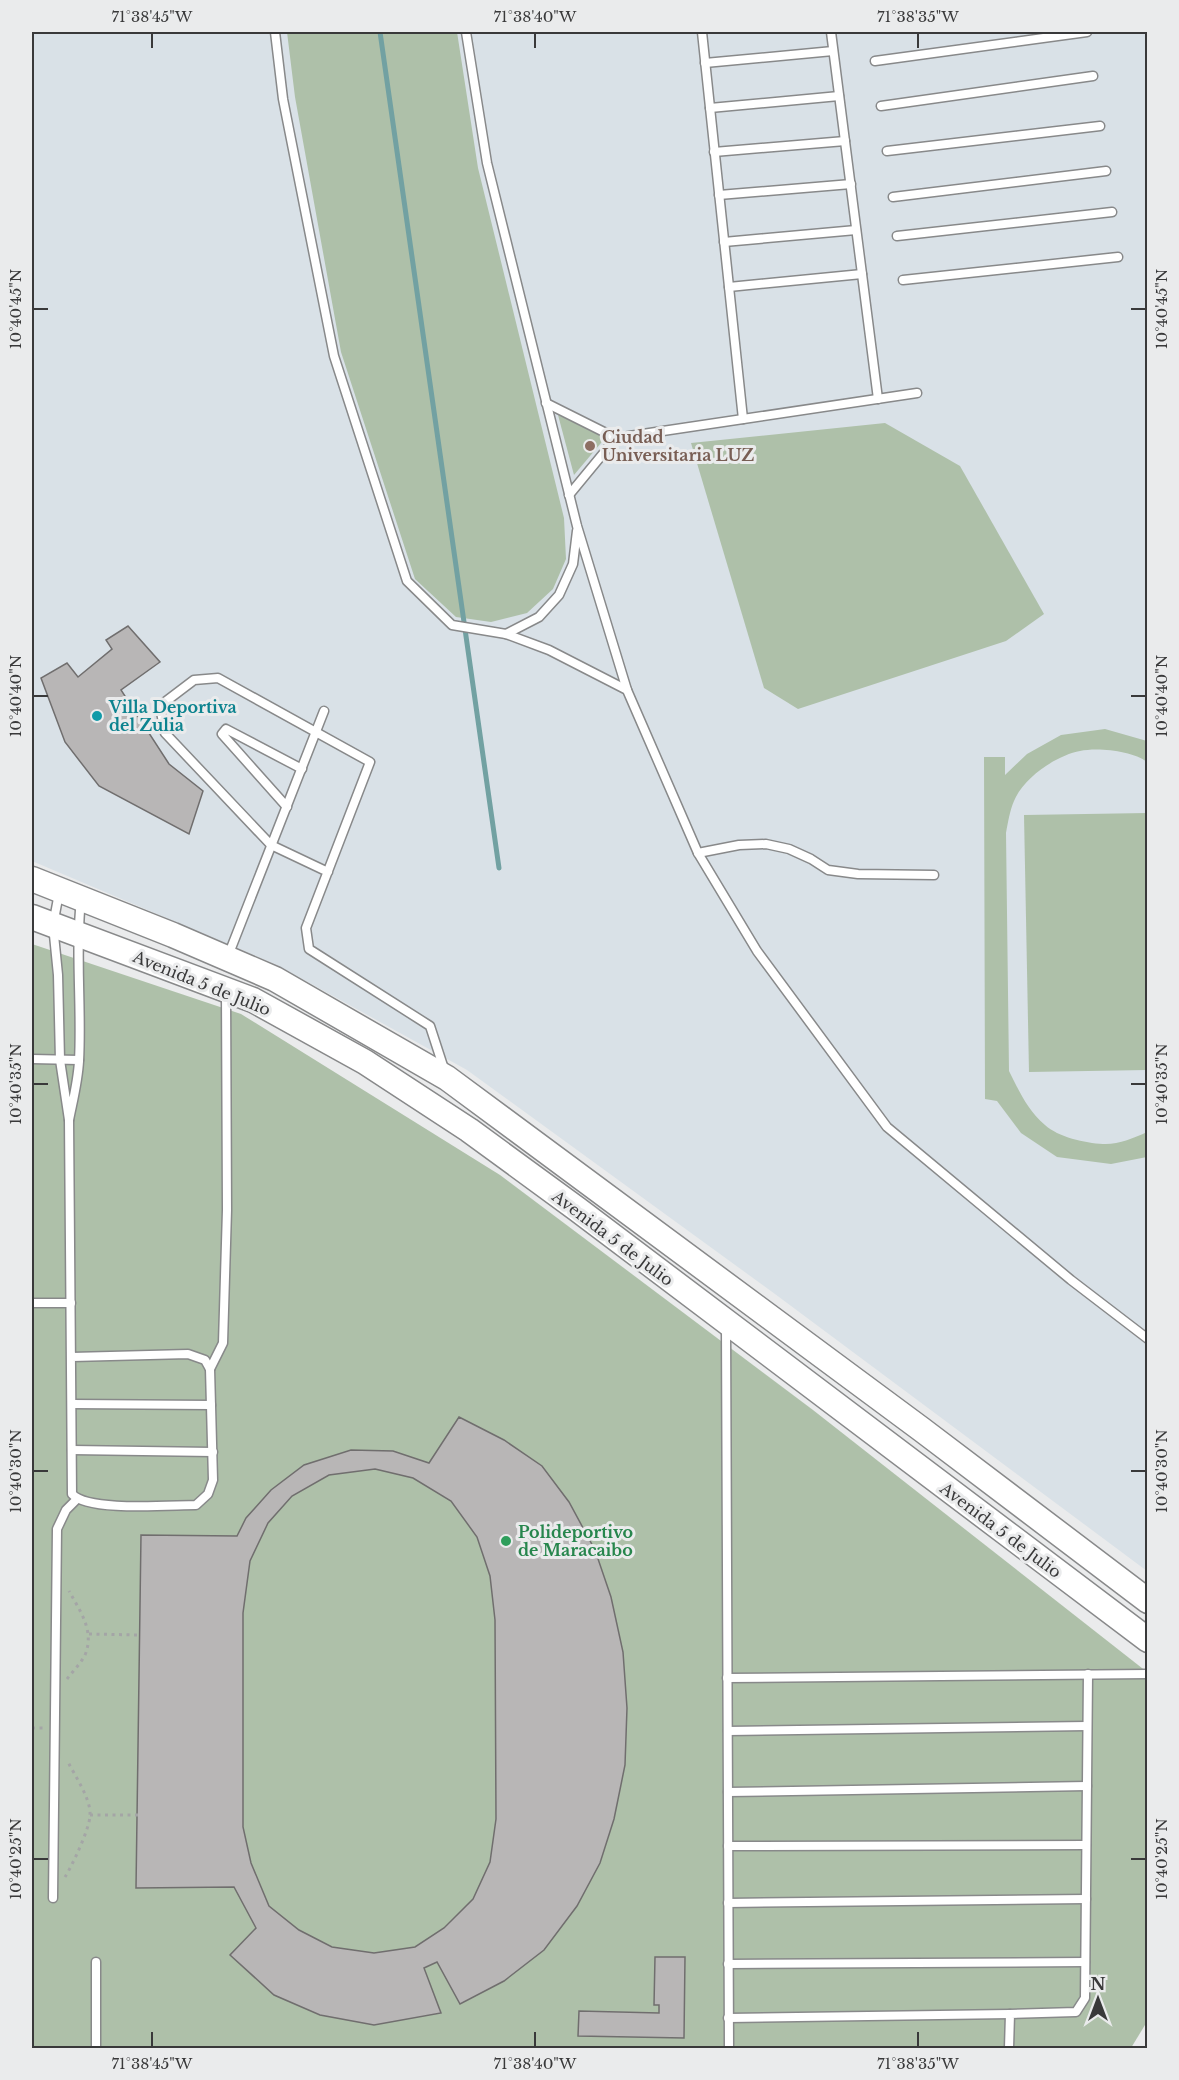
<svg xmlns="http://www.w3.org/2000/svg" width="1179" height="2080" font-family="'Libre Baskerville',serif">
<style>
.built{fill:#d9e1e7}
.green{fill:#aec0a9}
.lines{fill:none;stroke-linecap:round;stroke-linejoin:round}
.stream{stroke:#72a1a2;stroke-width:5}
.building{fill:#b8b6b6;stroke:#706e6e;stroke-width:1.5;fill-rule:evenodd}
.service-casing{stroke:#88898a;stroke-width:11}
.secondary-casing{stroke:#88898a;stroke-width:27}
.path{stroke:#a4a5a6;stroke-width:3;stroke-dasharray:3 4.5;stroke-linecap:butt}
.service{stroke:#fff;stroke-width:8}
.secondary{stroke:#fff;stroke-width:24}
.ticks{fill:none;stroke:#39393a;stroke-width:2}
.education-dot{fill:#8d6e63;stroke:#eaebec;stroke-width:2}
.culture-dot{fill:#0f9aa8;stroke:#eaebec;stroke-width:2}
.leisure-dot{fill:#2e9e5b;stroke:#eaebec;stroke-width:2}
.labels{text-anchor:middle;stroke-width:6;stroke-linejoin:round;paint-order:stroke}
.education-label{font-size:16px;font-weight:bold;fill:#785e54;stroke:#eaebec;text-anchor:start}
.culture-label{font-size:16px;font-weight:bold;fill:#0d838f;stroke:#eaebec;text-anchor:start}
.street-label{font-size:16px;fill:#39393a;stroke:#eaebec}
.leisure-label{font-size:16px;font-weight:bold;fill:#27864d;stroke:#eaebec;text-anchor:start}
.neatline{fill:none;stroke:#39393a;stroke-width:2}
.ticks-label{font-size:15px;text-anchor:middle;fill:#39393a}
</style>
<rect width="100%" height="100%" fill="#eaebec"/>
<polygon class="built" points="32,32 1147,32 1147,1571 775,1294 467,1070 277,965 32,861"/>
<g class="green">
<polygon points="287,32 457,32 478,168 564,518 566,559 553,589 527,613 491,622 456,617 415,579 341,352 295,97"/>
<polygon points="558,415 606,437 574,475"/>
<polygon points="885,423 960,466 1044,614 1006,641 798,709 764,688 691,443"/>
<path d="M1105,729L1147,741V762C1133,751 1098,747 1080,751C1057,755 1023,778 1014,801C1010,810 1008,822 1006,833L1009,1071C1019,1091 1028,1111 1045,1125C1058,1137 1085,1143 1103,1144C1117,1145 1134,1138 1147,1132V1157L1111,1164L1057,1157L1021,1133L997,1101L985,1099L984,757H1005V775L1027,754L1061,735Z"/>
<polygon points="1147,813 1147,1070 1029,1072 1024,815"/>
<polygon points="32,944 241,1014 500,1175 813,1410 1147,1672 1148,2020 1131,2048 32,2048"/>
</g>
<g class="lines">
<polyline class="stream" points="380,32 499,868"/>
</g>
<g class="building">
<polygon points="128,626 160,662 121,690 169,764 203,791 189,834 99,786 65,742 41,678 67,663 78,677 112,649 106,640"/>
<path d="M459,1417L504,1440L542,1466L569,1502L595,1550L611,1597L623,1652L627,1708L625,1765L614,1819L600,1863L577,1906L544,1950L504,1981L460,2004L437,1962L424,1968L441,2013L374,2025L320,2015L274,1995L230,1955L256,1928L234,1887L136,1888L141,1535L237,1536L246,1518L271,1490L304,1465L351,1450L393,1451L429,1463ZM375,1469L413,1478L451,1501L477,1537L490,1576L495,1620L496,1819L490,1862L473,1899L444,1928L415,1947L374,1953L332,1947L299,1930L269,1906L251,1863L243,1827V1613L250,1561L268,1523L292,1496L329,1475Z"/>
<polygon points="655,1957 685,1957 684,2038 578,2036 579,2011 659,2013 659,2005 654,2005"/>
</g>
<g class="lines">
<defs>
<g id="service">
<polyline points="275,32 283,99 334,356 407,581 452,625 506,634 549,650 627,690 698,853 757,951 887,1127 1071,1280 1148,1339"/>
<polyline points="466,32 487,163 577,526 627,690"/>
<polyline points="702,32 743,419"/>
<polyline points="831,32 878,399"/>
<polyline points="875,61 1087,32"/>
<polyline points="705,63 833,51"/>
<polyline points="881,106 1093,76"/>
<polyline points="710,108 839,96"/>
<polyline points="887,151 1100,126"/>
<polyline points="714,152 845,141"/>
<polyline points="719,195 851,184"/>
<polyline points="893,197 1106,171"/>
<polyline points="897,236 1112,212"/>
<polyline points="724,242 856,230"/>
<polyline points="903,280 1118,257"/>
<polyline points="729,287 862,274"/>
<polyline points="546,403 616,438 917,393"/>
<polyline points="569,495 616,438"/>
<polyline points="506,634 539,617 559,595 573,564 577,531"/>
<polyline points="287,807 222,734 226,729 302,769"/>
<polyline points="698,853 739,845 766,844 789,849 811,859 828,870 858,874 934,875"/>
<polyline points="328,872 271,845 165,733 161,712 165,702 194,680 218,678 370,762 306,928 309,949 430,1026 445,1072"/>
<path d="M59,893L53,925L58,975L60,1060L69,1120C73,1100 78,1081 79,1061C82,1007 75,953 81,900"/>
<polyline points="228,956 324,711"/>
<polyline points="32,1059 79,1060"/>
<path d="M69,1120L72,1494C88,1512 170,1505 196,1505L208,1494L213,1480L210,1369L205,1360L188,1354L72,1357"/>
<polyline points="32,1303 71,1303"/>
<polyline points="726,1327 729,2048"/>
<polyline points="210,1369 223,1343 227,1210 226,992"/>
<polyline points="72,1404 211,1405"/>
<polyline points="72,1450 213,1452"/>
<polyline points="727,1678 1148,1674"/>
<polyline points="728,1731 1087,1726"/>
<polyline points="728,1792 1087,1786"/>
<polyline points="728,1846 1086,1845"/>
<polyline points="53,1898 57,1529 66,1510 77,1499"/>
<polyline points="728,1903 1086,1899"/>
<polyline points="96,1962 96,2048"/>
<polyline points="728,1964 1085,1962"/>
<polyline points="728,2018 1010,2014"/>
<polyline points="1009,2048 1010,2014 1076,2012 1085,1998 1088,1674"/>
</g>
<g id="secondary">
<polyline points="32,879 173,935 275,979 447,1078 921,1429 1148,1601"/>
<polyline points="32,917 253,1000 365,1062 469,1130 577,1209 1148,1640"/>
</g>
</defs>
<use href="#service" class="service-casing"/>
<use href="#secondary" class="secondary-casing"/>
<g class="path">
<polyline points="89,1634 140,1635"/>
<path d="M67,1679C73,1671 81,1663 85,1655C95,1631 80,1611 69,1591"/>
<polyline points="32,1728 45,1728"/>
<polyline points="90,1815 138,1815"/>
<path d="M65,1877C72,1866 90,1828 90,1815C91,1799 75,1776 68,1762"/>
</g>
<use href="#service" class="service"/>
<use href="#secondary" class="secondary"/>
</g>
<path class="ticks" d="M152,33V48M535,33V48M918,33V48M33,309H48M1131,309H1146M33,696H48M1131,696H1146M33,1084H48M1131,1084H1146M33,1471H48M1131,1471H1146M33,1859H48M1131,1859H1146M152,2032V2047M535,2032V2047M918,2032V2047"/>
<circle class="education-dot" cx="590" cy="446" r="6"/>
<circle class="culture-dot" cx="97" cy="716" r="6"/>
<circle class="leisure-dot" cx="506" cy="1541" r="6"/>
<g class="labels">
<g class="education-label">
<text x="602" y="443">Ciudad<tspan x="602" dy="18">Universitaria LUZ</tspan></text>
</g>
<g class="culture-label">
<text x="109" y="713">Villa Deportiva<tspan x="109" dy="18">del Zulia</tspan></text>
</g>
<g class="street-label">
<text transform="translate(202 983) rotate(22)" y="6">Avenida 5 de Julio</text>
<text transform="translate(613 1238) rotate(37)" y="6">Avenida 5 de Julio</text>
<text transform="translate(1001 1530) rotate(37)" y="6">Avenida 5 de Julio</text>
</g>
<g class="leisure-label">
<text x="518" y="1538">Polideportivo<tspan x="518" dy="18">de Maracaibo</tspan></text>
</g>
</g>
<rect width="1179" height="2080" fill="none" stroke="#eaebec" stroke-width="66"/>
<g transform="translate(1098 1999)" stroke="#eaebec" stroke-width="4.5" paint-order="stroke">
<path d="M0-4.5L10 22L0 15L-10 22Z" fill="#39393a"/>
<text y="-9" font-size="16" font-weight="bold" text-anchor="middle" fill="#39393a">N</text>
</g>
<rect x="33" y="33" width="1113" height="2014" class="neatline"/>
<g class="ticks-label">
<text x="152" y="22">71°38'45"W</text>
<text x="535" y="22">71°38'40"W</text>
<text x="918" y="22">71°38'35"W</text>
<text transform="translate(16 309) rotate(-90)" y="5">10°40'45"N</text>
<text transform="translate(1162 309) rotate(-90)" y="5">10°40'45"N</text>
<text transform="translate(16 696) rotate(-90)" y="5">10°40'40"N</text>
<text transform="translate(1162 696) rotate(-90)" y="5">10°40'40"N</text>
<text transform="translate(16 1084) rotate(-90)" y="5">10°40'35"N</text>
<text transform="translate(1162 1084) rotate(-90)" y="5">10°40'35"N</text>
<text transform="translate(16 1471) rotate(-90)" y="5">10°40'30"N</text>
<text transform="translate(1162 1471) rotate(-90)" y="5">10°40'30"N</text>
<text transform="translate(16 1859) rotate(-90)" y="5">10°40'25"N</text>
<text transform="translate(1162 1859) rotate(-90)" y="5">10°40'25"N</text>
<text x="152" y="2069">71°38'45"W</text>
<text x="535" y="2069">71°38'40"W</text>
<text x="918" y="2069">71°38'35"W</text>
</g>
</svg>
